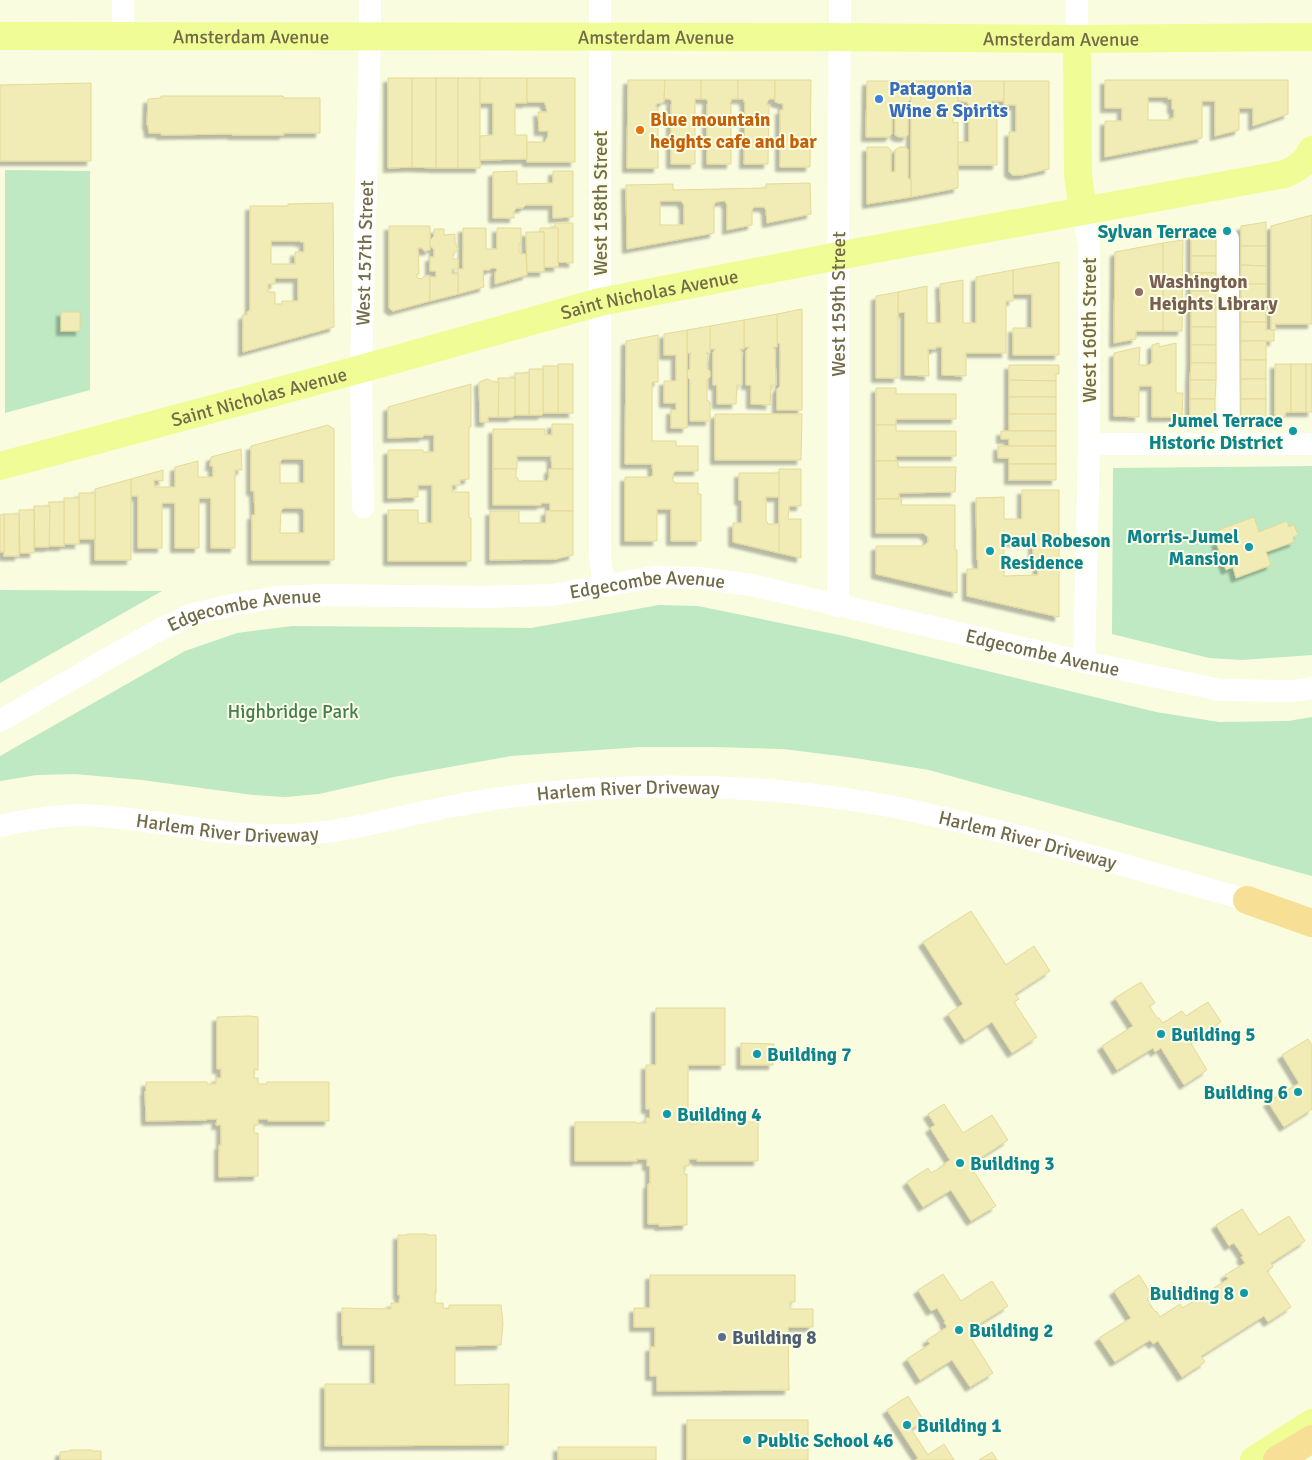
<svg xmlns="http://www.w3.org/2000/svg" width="1312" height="1460" font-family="Signika,sans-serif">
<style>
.green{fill:#bee9c2}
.building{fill:#f1ebb6;stroke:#e4da97;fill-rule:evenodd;filter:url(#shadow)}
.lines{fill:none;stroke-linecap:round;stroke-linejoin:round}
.minor{stroke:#fff;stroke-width:22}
.major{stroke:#f0fc96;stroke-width:28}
.highway{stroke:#f7df95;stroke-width:28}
.shop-dot{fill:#3f7fe0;stroke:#fcffe5;stroke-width:2}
.food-dot{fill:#e8710a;stroke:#fcffe5;stroke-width:2}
.culture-dot{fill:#0f9aa8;stroke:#fcffe5;stroke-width:2}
.education-dot{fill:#8d6e63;stroke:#fcffe5;stroke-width:2}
.service-dot{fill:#5c6f8a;stroke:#fcffe5;stroke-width:2}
.labels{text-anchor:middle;stroke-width:4;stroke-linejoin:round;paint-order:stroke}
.street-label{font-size:19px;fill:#726b47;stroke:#fcffe5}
.shop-label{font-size:19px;font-weight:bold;fill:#366cbe;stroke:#fcffe5;text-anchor:start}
.food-label{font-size:19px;font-weight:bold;fill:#c56008;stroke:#fcffe5;text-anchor:start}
.culture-label{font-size:19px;font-weight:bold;fill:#0d838f;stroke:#fcffe5;text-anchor:start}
.education-label{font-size:19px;font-weight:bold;fill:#785e54;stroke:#fcffe5;text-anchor:start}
.park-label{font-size:19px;fill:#417d4e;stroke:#fcffe5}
.service-label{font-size:19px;font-weight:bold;fill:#4e5e75;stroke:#fcffe5;text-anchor:start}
</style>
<defs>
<filter id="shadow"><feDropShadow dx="-4.5" dy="4.5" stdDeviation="1" flood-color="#0004"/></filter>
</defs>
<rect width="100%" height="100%" fill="#f9fcdf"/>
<g class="green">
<polygon points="5,170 90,171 90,390 5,413"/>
<polygon points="1312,466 1312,655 1242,660 1209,658 1112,634 1113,468"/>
<polygon points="0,590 162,591 0,683"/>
<polygon points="659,605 698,606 844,636 1156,712 1219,722 1288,721 1312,717 1312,876 929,770 855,758 783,749 712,747 641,747 511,756 394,777 319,794 285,797 253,795 142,780 75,774 37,775 0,781 0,756 185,651 237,633 292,626 531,628"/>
</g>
<g class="building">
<polygon points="388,78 412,78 412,167 388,168"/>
<polygon points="412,78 436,78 436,168 412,167"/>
<rect x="436" y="78" width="22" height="90"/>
<rect x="458" y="78" width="22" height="90"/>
<polygon points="480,78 527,78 527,103 515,103 515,135 527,135 527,159 480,160 480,136 493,135 493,103 480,103"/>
<polygon points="527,78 575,78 575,162 527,162 527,142 545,142 548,136 548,131 539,131 538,112 547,112 546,106 544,102 527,102"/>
<polygon points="628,80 665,80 664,102 656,104 656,108 658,108 658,168 627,168"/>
<polygon points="665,80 701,80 701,99 695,99 695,164 671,164 671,105 672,102 670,99 664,99"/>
<polygon points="701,80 738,80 738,99 732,99 730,103 731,106 731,164 707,164 707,105 708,102 706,99 701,99"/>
<polygon points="738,80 775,80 775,99 770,99 767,102 767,105 769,105 768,164 744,164 745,103 743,99 738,99"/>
<polygon points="775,80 811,80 810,167 780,167 780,110 783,110 783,104 775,102"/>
<path d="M1105,80H1288V114L1253,126V108H1239V130L1215,136V101H1202V138L1105,157V121H1122V108H1105ZM1148,97H1168V99H1172V109H1174V118H1171V120H1148Z"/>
<polygon points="867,81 911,81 911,99 908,102 908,135 906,137 899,137 895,135 895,112 892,112 892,134 889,137 866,137"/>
<polygon points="911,81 958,81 958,113 953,113 953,123 958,122 958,188 911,197"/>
<polygon points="958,81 1004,81 1004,101 991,101 991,108 997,108 997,165 958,165 958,142 969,142 969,105 967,102 958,101"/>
<polygon points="1004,81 1049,81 1049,169 1022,175 1013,175 1009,172 1009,132 1016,132 1016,105 1004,105"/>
<polygon points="91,83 91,161 0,161 0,85"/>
<polygon points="161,96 283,96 284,98 320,98 320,133 283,133 284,135 232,135 232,134 161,135 161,133 149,133 148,125 147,125 148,99 161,98"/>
<polygon points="867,147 888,147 891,150 891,172 895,172 895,150 899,147 906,147 908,150 908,178 911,180 911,197 867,204"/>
<polygon points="517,171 517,184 553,183 553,171 573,171 573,217 553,218 553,205 526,205 523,208 517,208 514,211 514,218 493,218 493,172"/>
<path d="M810,183L811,214L767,223L766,210L764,207H754L752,210V225L727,230V205L725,201L716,202L714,205V233L627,249L626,185L673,184V190L766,188V184ZM660,201H681L684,205V225H660Z"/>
<path d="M333,203L334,327L243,352V315H247V312L250,310V206H288V204ZM271,241H300V242H304V252H295V264H271ZM275,278H298V301H282V304H275V292H268V284H275Z"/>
<polygon points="1312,215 1312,324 1275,324 1276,330 1271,330 1271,226"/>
<polygon points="1266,222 1266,246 1241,246 1241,226"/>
<polygon points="555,223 573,223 573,263 558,262 558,228 555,228"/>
<polygon points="389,226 430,226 430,250 424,251 422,248 418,248 419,274 417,274 417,278 422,279 424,276 430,276 430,301 393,311 389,308"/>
<polygon points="463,228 486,228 486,249 497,249 497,228 521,228 521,244 519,244 519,252 521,252 521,254 526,254 527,275 495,284 495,273 497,270 495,268 492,268 489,270 483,270 484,287 458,294 458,269 463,269"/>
<polygon points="540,228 558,228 558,267 544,267 544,232 540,232"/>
<polygon points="434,229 444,229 444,235 455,234 455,243 457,246 458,250 453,254 453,259 458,259 458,269 452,269 452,274 458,274 458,294 430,301 430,277 436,277 436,271 430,271 430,257 434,257 434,249 430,246 430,240 434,236"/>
<polygon points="1216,231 1216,256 1191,256 1191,235"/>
<polygon points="526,232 544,232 544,272 527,272"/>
<polygon points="1183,240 1182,331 1163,331 1163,243"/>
<polygon points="1163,243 1163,331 1136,331 1136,339 1114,343 1115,252"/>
<polygon points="1241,246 1266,246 1266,266 1241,265"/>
<rect x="1191" y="256" width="25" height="17"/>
<polygon points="1059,262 1059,355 1013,355 1013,328 1032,328 1032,294 1013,294 1013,270"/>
<polygon points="1241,265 1266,266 1266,284 1241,284"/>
<polygon points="1013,270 1013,301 1006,301 1006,353 966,353 966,376 942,375 942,347 936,347 936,349 928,349 929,376 905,375 905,312 898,313 898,292 927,286 927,323 941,323 940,284 963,280 963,323 976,323 976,277"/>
<rect x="1191" y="273" width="25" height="18"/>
<rect x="1241" y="284" width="25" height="19"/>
<rect x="1191" y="291" width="25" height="18"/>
<polygon points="898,292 898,378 876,378 876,296"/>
<rect x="1241" y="303" width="25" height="19"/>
<polygon points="802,309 802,410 777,410 777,389 780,386 780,344 777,343 777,314"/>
<rect x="1191" y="309" width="25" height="18"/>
<rect x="61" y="312" width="19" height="19"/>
<polygon points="777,314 777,347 773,347 775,350 776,385 771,385 770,405 751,404 751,385 746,385 746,351 749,347 744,347 744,320"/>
<polygon points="744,320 744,349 740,349 742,353 742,385 737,385 736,404 717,404 717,385 713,385 713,353 715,349 710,349 710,326"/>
<polygon points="1241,322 1266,322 1266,330 1274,330 1274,341 1241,341"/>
<polygon points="710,326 710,353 706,353 708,354 707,369 710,371 710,377 707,380 707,400 710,402 710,421 690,421 690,380 687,377 687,371 690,369 690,355 691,353 687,353 687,330"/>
<rect x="1191" y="327" width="25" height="18"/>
<polygon points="687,330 687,428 671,428 671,410 676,410 676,403 664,403 664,381 676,381 676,355 664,355 664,334"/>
<polygon points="658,335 658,382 652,382 652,441 676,441 676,446 698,446 698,471 675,471 673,474 673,480 675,483 698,483 698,494 701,494 701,541 671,541 671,509 657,509 657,541 625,541 625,477 650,477 653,475 652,464 625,464 626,341"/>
<rect x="1241" y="341" width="25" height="19"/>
<polygon points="1159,343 1159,347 1176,343 1176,393 1183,393 1182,417 1152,417 1152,386 1139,386 1139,417 1114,416 1114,353 1140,347 1139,365 1149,365 1152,362 1152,345"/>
<rect x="1191" y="345" width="25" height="18"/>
<rect x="1241" y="360" width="25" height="19"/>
<polygon points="1191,363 1216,363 1216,380 1190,380"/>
<rect x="558" y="364" width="15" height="49"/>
<polygon points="1275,364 1291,364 1291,412 1286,412 1285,417 1275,416"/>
<rect x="1291" y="364" width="15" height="48"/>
<rect x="1306" y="364" width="6" height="48"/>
<polygon points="1009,365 1059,365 1059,374 1056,374 1056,381 1009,380"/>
<rect x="543" y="366" width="15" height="47"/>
<polygon points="529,369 543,369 543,413 542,415 529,415"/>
<rect x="515" y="373" width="14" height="42"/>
<polygon points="498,378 515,378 515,415 512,417 498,417"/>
<polygon points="487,379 494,382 499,382 498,417 488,417 488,422 480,422 479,382"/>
<rect x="1241" y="379" width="25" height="20"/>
<polygon points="1009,380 1056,381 1056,397 1009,397"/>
<polygon points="1190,380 1216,380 1215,399 1190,399"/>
<polygon points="471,384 471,427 469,427 469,479 460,480 460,485 452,485 452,492 469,492 469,518 471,518 471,561 388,561 388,510 418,510 418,523 432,523 432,485 418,485 418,497 388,498 388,450 423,450 423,452 434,452 434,435 424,435 423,437 388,438 388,407"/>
<polygon points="876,388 896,388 896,394 956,394 956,419 896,419 896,425 876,425"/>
<rect x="1009" y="397" width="47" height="17"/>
<rect x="1190" y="399" width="25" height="20"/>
<rect x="1241" y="399" width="25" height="20"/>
<polygon points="715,414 802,414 801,460 715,460"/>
<rect x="1009" y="414" width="47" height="17"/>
<polygon points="552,424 573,424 573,469 552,469 551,456 517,456 517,469 493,469 493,429 545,429 545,435 552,435"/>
<path d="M328,425L334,429V560H252V515H255L254,491H251V446ZM283,459H302L304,461V483H280V462ZM284,508H302L304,511V533H280L281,511Z"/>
<polygon points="876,425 896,425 896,431 956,431 956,456 896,456 896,461 876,461"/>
<polygon points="1001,431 1056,431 1056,446 1009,446 1009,439 1001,439"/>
<polygon points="998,446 1056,446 1056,464 1009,464 1009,458 998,458"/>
<polygon points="241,449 242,470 235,470 235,548 211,548 211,498 199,498 199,548 175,548 175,503 162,503 162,548 138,548 138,496 131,496 131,479 163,470 163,481 154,480 154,487 175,487 175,467 198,461 198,477 213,477 213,466 210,466 211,457"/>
<polygon points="876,461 898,461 898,467 956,467 955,492 899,493 899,498 876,499"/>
<rect x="1009" y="464" width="47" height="16"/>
<polygon points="493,469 516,469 516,478 518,478 518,481 547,481 549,477 549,469 573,469 573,511 550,511 550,503 541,503 541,505 493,505"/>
<polygon points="779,469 801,469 801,506 789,506 788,519 801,519 801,558 779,553"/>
<polygon points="739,473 779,473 779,497 766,497 766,520 768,524 779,524 779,553 733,542 733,523 742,523 742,501 739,500"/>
<polygon points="131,479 131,560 95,560 95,489"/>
<path d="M1022,490H1059V617L967,596V569H978V560H977L976,498L1004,497V519H1022ZM1004,542H1033V561H1037L1038,575L1004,576Z"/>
<rect x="79" y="493" width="16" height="46"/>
<rect x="64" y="498" width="15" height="46"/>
<polygon points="876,499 902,499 901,505 955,505 955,550 957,550 957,593 876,574 876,546 923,546 928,542 928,537 923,533 876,533"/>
<rect x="49" y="502" width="15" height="44"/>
<polygon points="34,506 50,506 49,547 35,547"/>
<polygon points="19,510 34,510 34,553 20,553"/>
<polygon points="490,511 519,511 519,523 546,523 546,511 573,511 573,555 556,559 490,560"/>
<rect x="4" y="514" width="15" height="42"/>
<polygon points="4,514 4,552 0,552 0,515"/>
<polygon points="1254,517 1259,532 1287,521 1289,527 1294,525 1298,535 1293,537 1294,542 1266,552 1271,565 1236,578 1233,567 1226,570 1216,542 1222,539 1219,530"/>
<polygon points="971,911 1006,965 1034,946 1050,971 1015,994 1019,999 1014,1002 1037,1037 1012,1053 992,1022 965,1040 948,1014 963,1004 923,942"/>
<polygon points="1141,982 1155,1003 1149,1006 1158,1019 1159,1018 1163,1023 1182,1011 1186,1016 1208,1002 1221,1022 1190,1042 1207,1070 1184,1085 1161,1048 1155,1052 1153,1048 1117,1070 1102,1046 1133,1026 1115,998"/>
<polygon points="656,1008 725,1008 725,1065 688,1065 688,1109 684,1109 684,1119 690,1118 690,1124 697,1124 697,1122 758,1122 758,1161 697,1161 697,1159 689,1159 689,1166 684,1166 684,1174 687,1174 687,1225 659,1226 659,1224 648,1224 648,1184 650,1184 650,1166 647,1166 647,1159 636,1159 637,1161 575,1161 575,1122 636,1122 636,1123 646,1123 646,1118 650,1118 650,1109 646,1109 646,1065 656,1065"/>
<polygon points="249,1016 258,1017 258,1070 254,1069 254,1078 258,1078 258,1084 267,1084 267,1082 329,1082 329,1121 268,1121 268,1119 258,1119 258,1125 254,1125 254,1133 258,1133 258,1176 219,1177 219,1145 221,1146 221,1125 216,1125 217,1119 207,1119 207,1120 146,1121 145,1091 146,1091 146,1082 207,1082 207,1084 216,1084 216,1078 221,1078 221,1069 217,1069 217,1017"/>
<polygon points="1308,1039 1312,1045 1312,1109 1284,1127 1268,1102 1299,1083 1282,1055"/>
<polygon points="741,1043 774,1044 773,1065 741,1065"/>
<polygon points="944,1104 963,1133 992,1115 1008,1140 974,1162 978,1168 973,1170 996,1206 971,1221 951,1190 923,1207 907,1182 928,1168 931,1173 945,1165 944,1164 950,1160 930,1128 935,1125 928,1114"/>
<polygon points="1242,1209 1259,1235 1289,1216 1305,1241 1271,1263 1273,1267 1267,1271 1291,1307 1268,1322 1264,1316 1201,1356 1205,1362 1182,1377 1158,1341 1153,1344 1150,1340 1115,1362 1099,1338 1131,1318 1114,1291 1139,1275 1152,1295 1147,1299 1155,1312 1156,1311 1160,1317 1180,1304 1183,1308 1228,1279 1225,1275 1245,1263 1241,1257 1243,1256 1234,1243 1229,1246 1216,1225"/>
<polygon points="407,1234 427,1234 427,1235 436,1235 436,1293 435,1293 435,1303 443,1303 443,1308 449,1309 449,1305 501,1305 503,1323 501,1345 455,1346 455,1385 509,1384 508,1445 325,1446 325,1384 375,1384 375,1345 343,1345 343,1336 342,1336 342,1308 391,1309 391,1303 399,1303 400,1295 398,1295 398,1235 407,1235"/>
<polygon points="943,1274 961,1301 992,1281 1008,1306 973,1328 975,1332 969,1335 993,1373 970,1387 952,1360 920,1380 907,1359 930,1344 927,1340 947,1327 944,1322 945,1321 937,1308 931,1311 918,1290"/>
<polygon points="650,1275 795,1275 795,1302 790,1302 790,1309 813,1309 813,1327 788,1327 789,1390 657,1391 657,1376 650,1376 650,1347 655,1347 655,1327 634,1327 634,1308 650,1308"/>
<polygon points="908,1396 924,1421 911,1429 928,1455 944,1444 954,1460 915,1460 918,1458 887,1410"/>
<rect x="687" y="1420" width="121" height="40"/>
<rect x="558" y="1447" width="98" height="13"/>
<polygon points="70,1450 92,1450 93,1451 101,1451 101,1460 60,1460 60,1452 70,1451"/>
<polygon points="992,1452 997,1460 979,1460"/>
</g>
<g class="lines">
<g class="minor">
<polyline points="123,0 123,37"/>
<polyline points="600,0 600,557 604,585"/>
<polyline points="1077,39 1077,0"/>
<polyline points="1083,211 1089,246 1089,444 1084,662"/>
<polyline points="1228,239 1229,444"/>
<polyline points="1089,444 1312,444"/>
<path id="s1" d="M363,507L361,369L370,37V0"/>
<path id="s2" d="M838,606V256L840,0"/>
<path id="s3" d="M0,721L119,652L159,630L193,614L237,604L278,597L324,595L485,597L552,595L654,577L700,578L751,585L1084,662L1221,690L1294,691L1312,688"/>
<path id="s4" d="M0,826C27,820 54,815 82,815C152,817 220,838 291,835C346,833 399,816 453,806C499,797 546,792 592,789C687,783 784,788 878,804C930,813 981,827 1033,840C1104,859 1176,880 1247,900"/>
</g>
<g class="major">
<path id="s5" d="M0,36L820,37L1077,39L1312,37"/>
<polyline points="1077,39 1078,175 1083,211"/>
<path id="s6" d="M0,466L361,369L600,302L864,251L1285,174C1297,169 1307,162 1312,150"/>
<polyline points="1254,1460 1312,1423"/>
</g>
<g class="highway">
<polyline points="1247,900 1312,923"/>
<polyline points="1277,1460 1312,1439"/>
</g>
</g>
<circle class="shop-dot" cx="879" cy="99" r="5"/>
<circle class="food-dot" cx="640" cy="130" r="5"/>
<g class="culture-dot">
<circle cx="1227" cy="231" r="5"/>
<circle cx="1293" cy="431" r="5"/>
<circle cx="1249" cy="547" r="5"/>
<circle cx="990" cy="551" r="5"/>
<circle cx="1161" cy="1034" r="5"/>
<circle cx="757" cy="1054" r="5"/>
<circle cx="1298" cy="1092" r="5"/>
<circle cx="667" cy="1114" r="5"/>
<circle cx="960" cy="1163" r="5"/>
<circle cx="1244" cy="1293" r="5"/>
<circle cx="959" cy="1330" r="5"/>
<circle cx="907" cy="1425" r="5"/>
<circle cx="747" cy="1440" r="5"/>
</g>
<circle class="education-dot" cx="1139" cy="292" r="5"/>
<circle class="service-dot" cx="722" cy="1337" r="5"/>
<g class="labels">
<g class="street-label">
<text dy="7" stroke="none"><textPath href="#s5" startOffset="251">Amsterdam Avenue</textPath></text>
<text dy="7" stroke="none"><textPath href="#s5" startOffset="656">Amsterdam Avenue</textPath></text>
<text dy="7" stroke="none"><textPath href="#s5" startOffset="1061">Amsterdam Avenue</textPath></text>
<text transform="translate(600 203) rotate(-90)" y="7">West 158th Street</text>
<text dy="7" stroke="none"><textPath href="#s1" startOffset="254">West 157th Street</textPath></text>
<text dy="7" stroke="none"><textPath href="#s6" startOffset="672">Saint Nicholas Avenue</textPath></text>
<text dy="7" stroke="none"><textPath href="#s2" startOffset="302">West 159th Street</textPath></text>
<text transform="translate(1089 330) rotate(-90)" y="7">West 160th Street</text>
<text dy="7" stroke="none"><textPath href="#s6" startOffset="268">Saint Nicholas Avenue</textPath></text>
<text dy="7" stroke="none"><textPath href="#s3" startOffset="678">Edgecombe Avenue</textPath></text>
<text dy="7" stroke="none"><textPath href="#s3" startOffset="272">Edgecombe Avenue</textPath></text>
<text dy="7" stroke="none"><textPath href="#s3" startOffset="1082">Edgecombe Avenue</textPath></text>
<text dy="7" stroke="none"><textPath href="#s4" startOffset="634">Harlem River Driveway</textPath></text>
<text dy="7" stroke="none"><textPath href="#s4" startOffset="229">Harlem River Driveway</textPath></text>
<text dy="7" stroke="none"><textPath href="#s4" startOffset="1039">Harlem River Driveway</textPath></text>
</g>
<g class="shop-label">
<text x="889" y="95">Patagonia<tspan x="889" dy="22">Wine &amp; Spirits</tspan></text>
</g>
<g class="food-label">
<text x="650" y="126">Blue mountain<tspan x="650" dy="22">heights cafe and bar</tspan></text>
</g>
<g class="culture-label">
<text x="1217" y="238" text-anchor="end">Sylvan Terrace</text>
<text x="1283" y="427" text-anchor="end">Jumel Terrace<tspan x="1283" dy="22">Historic District</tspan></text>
<text x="1239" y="543" text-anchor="end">Morris-Jumel<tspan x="1239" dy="22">Mansion</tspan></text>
<text x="1000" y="547">Paul Robeson<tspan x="1000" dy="22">Residence</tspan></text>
<text x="1171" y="1041">Building 5</text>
<text x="767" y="1061">Building 7</text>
<text x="1288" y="1099" text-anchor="end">Building 6</text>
<text x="677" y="1121">Building 4</text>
<text x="970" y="1170">Building 3</text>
<text x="1234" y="1300" text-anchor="end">Buliding 8</text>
<text x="969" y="1337">Building 2</text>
<text x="917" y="1432">Building 1</text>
<text x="757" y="1447">Public School 46</text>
</g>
<g class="education-label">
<text x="1149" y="288">Washington<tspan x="1149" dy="22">Heights Library</tspan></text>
</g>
<g class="park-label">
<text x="293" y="718">Highbridge Park</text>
</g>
<g class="service-label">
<text x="732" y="1344">Building 8</text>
</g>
</g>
</svg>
